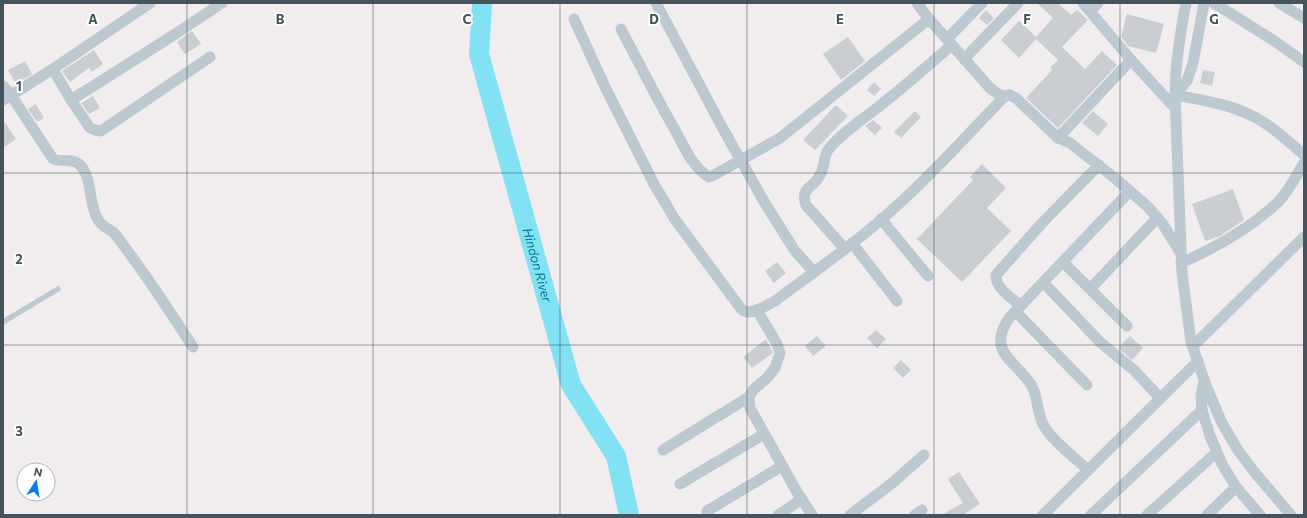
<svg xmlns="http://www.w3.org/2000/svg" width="1307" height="518" font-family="Commissioner,sans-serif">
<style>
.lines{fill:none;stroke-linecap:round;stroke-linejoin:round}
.river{stroke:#82e1f2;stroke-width:20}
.building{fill:#caced3}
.lane{stroke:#bdc9d1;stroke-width:5.5}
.street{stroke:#bdc9d1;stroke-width:11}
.grid{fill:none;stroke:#45535c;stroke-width:1;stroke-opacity:0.55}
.labels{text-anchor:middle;stroke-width:4;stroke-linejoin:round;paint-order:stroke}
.water-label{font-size:13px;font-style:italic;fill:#067c91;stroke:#fff}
.grid-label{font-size:13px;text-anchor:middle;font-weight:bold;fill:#45535c;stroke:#fff;stroke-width:4;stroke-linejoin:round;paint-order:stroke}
</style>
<rect width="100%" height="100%" fill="#f1edee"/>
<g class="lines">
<path class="river" id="s1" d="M482,3L479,54L571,385L616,456L629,515"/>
</g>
<g class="building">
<polygon points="1037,3 1058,3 1071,15 1077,10 1088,20 1062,47 1085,69 1102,51 1117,65 1058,128 1026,98 1052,70 1050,68 1058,60 1036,39 1019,58 1001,40 1019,21 1036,37 1053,18"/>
<polygon points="986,10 994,18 987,25 979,18"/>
<polygon points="1127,14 1164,24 1156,53 1128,46 1121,37"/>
<polygon points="192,31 201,44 185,54 177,42"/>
<polygon points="848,37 865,61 841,80 823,54"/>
<polygon points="94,50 103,64 92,72 89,68 70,82 62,71"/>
<polygon points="25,61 32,74 16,84 8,70"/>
<polygon points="1203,70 1215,72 1212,86 1200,83"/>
<polygon points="874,82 881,89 874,96 867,90"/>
<polygon points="93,96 100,108 89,114 81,103"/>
<polygon points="36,104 44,118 37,122 28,109"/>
<polygon points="836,105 848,116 815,150 803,140"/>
<polygon points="915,111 921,117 901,138 894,132"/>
<polygon points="1093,111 1108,124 1098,136 1082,123"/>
<polygon points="3,120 16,139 3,148"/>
<polygon points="873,120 882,128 875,135 865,126"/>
<polygon points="982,164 1006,188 987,208 1011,231 962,282 917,239 973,180 970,177"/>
<polygon points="1233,189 1244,220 1220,236 1205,241 1192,204"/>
<polygon points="777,262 786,273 774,283 765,271"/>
<polygon points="876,330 886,339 877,348 867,338"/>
<polygon points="817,336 826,346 813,356 805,346"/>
<polygon points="1130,336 1143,348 1132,360 1118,348"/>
<polygon points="766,339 773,353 752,368 743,357"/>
<polygon points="901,360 911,370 903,378 893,368"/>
<polygon points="959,472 980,504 963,515 941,515 963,503 948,479"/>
</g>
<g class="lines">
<polyline class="lane" points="3,322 58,289"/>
<g class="street">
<polyline points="656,3 722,127 766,205 795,251 814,272"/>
<polyline points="917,3 929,19 990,88 998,94 1005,96 1010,95 1017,99 1058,138 1070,143 1116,179 1147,206 1162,223 1180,252"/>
<polyline points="1083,3 1131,60 1175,108"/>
<path d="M1186,3C1180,34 1175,64 1175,95L1182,273L1191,342L1207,388L1221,421L1237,449L1256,474L1291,515"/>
<path d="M1204,3L1193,63L1187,81L1175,95C1206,101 1237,105 1263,122C1278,131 1291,144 1304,155"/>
<polyline points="1214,3 1273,40 1304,62"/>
<polyline points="1279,3 1304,18"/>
<polyline points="1090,11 1098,3"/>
<path d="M574,19L606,89L654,184L674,218L739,306C740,308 742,310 744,311C753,315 767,305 775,301C818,269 863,238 902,201C938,168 971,131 1005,96"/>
<path d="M621,29C639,63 656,97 675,130C684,146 692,167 709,177L714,175L780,138L929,19"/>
<polyline points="947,39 982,3"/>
<polyline points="964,59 1018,3"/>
<polyline points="53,69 71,100 90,128 95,130 101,131 210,57"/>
<path d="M3,86L11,95L53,159C63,163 73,157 81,166C92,179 89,203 97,218C102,227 106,227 113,232C117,236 121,242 124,246C149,279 171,314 193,347"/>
<polyline points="3,100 53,69 150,3"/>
<polyline points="71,100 163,42 222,3"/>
<polyline points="1058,138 1131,60"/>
<polyline points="881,219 928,276"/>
<polyline points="852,243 897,301"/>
<path d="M844,248L806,205C800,187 813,189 820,175C825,167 823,158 828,150C840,134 862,120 877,108C903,88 927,66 952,45"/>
<polyline points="1063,262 1127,326"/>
<path d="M1181,263C1215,248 1251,228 1278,202C1289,191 1296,176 1304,163"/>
<polyline points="1044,283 1100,342 1135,371 1160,398"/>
<polyline points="1090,289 1157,218"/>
<path d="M1021,306C1012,298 995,288 996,275L1042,223L1099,165"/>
<polyline points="757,310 777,344 780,353 775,368 768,377 753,390 749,397 750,408 797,492 812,515"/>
<polyline points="1016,312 1087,385"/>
<polyline points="1193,346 1304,237"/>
<polyline points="1204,381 1201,396 1202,410 1210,436 1222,464 1236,487 1260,515"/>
<polyline points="663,450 749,397"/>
<path d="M1088,470C1075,458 1050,439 1043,424C1037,412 1038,398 1032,386C1016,360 986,353 1009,318L1130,191"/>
<polyline points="680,484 764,434"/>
<polyline points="707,511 782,466"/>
<polyline points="778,515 802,499"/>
<polyline points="850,515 891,484 924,455"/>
<polyline points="915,515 922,510"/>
<polyline points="1043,515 1198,361"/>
<polyline points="1091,515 1202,410"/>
<polyline points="1147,515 1217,452"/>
<polyline points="1207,515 1236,487"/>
</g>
</g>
<path class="grid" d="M187,3V515M373,3V515M560,3V515M747,3V515M934,3V515M1120,3V515M3,173H1304M3,345H1304"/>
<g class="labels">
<g class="water-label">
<text dy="5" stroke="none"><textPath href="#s1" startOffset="270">Hindon River</textPath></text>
</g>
</g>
<g class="grid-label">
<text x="93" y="24">A</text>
<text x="280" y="24">B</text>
<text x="467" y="24">C</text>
<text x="654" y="24">D</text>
<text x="840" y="24">E</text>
<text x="1027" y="24">F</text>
<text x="1214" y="24">G</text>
<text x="19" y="91">1</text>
<text x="19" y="264">2</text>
<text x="19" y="436">3</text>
</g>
<rect width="1307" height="518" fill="none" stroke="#45535c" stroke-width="8"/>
<g transform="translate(36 482) rotate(12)"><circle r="19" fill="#ffffff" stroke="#b5babe"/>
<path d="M0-3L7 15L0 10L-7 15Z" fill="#0d7ceb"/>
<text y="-6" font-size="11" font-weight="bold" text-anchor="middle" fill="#45535c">N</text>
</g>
</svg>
